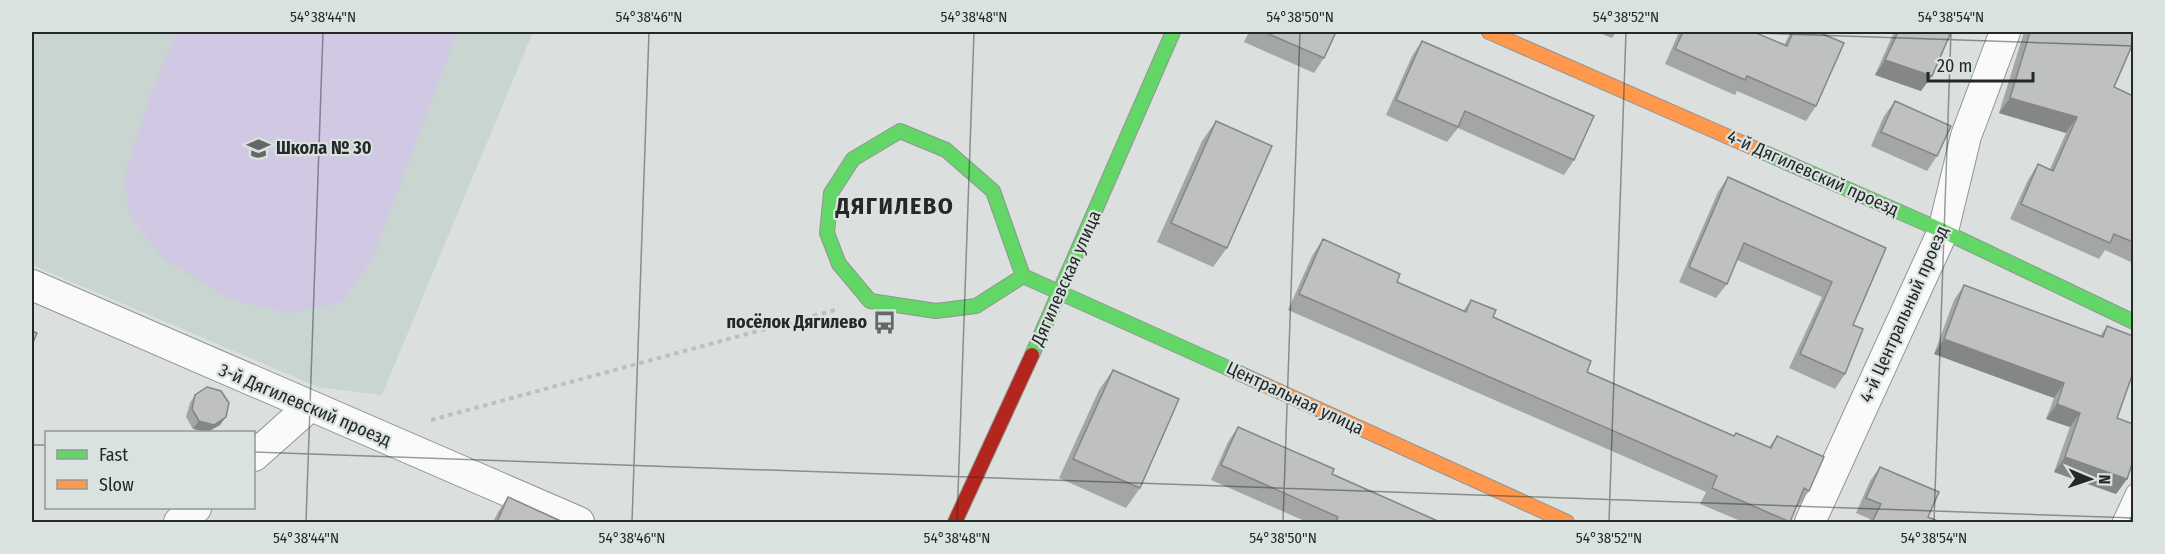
<svg xmlns="http://www.w3.org/2000/svg" width="2165" height="554" font-family="'Fira Sans Condensed',sans-serif">
<style>
.built{fill:#c8d5d1}
.pitch{fill:#d1c8e3}
.lines{fill:none;stroke-linecap:round;stroke-linejoin:round}
.lane-casing{stroke:#919594;stroke-width:17}
.street-casing{stroke:#919594;stroke-width:32}
.fast-casing{stroke:#919594;stroke-width:16}
.slow-casing{stroke:#919594;stroke-width:16}
.jam-casing{stroke:#919594;stroke-width:16}
.path{stroke:#bdbebd;stroke-width:4;stroke-dasharray:4.5 4.5;stroke-linecap:butt}
.lane{stroke:#fafafa;stroke-width:15}
.street{stroke:#fafafa;stroke-width:30}
.fast{stroke:#63d668;stroke-width:14}
.slow{stroke:#ff974d;stroke-width:14}
.jam{stroke:#b3261e;stroke-width:14}
.wall{fill:#a3a6a5}
.shaded-wall{fill:#858786}
.building{fill:#bec1c0;stroke:#858786;stroke-width:1.5}
.ticks{fill:none;stroke:#252828;stroke-width:1.5;stroke-opacity:0.45}
.labels{text-anchor:middle;stroke-width:4.5;stroke-linejoin:round;paint-order:stroke}
.poi-label{font-size:18px;font-weight:bold;fill:#252828;stroke:#d9e2df;text-anchor:start}
.street-label{font-size:18px;fill:#252828;stroke:#d9e2df}
.district-label{font-size:24px;font-weight:bold;letter-spacing:1.5px;fill:#252828;stroke:#d9e2df}
.neatline{fill:none;stroke:#252828;stroke-width:2}
.ticks-label{font-size:15px;text-anchor:middle;fill:#252828}
</style>
<rect width="100%" height="100%" fill="#dbe0de"/>
<polygon class="built" points="32,32 533,32 382,395 318,387 32,265"/>
<polygon class="pitch" points="177,32 457,32 373,257 342,302 290,313 231,300 164,259 130,216 124,179 149,98"/>
<g class="lines">
<defs>
<polyline id="lane" points="2120,522 2134,492"/>
<g id="street">
<polyline points="32,285 579,522"/>
<polyline points="254,456 309,407"/>
<polyline points="179,522 196,508"/>
<polyline points="1810,522 1943,231 1966,136 2005,32"/>
</g>
<g id="fast">
<polyline points="1756,149 1943,231 2134,322"/>
<polyline points="1023,276 976,306 936,311 870,301 839,264 827,233 831,193 853,159 900,131 946,150 993,191 1023,276 1241,374"/>
<polyline points="1032,355 1173,32"/>
</g>
<g id="slow">
<polyline points="1489,32 1756,149"/>
<polyline points="1241,374 1567,522"/>
</g>
<polyline id="jam" points="955,522 1032,355"/>
</defs>
<use href="#lane" class="lane-casing"/>
<use href="#street" class="street-casing"/>
<use href="#fast" class="fast-casing"/>
<use href="#slow" class="slow-casing"/>
<use href="#jam" class="jam-casing"/>
<polyline class="path" points="431,420 835,310"/>
<use href="#lane" class="lane"/>
<use href="#street" class="street"/>
<use href="#fast" class="fast"/>
<use href="#slow" class="slow"/>
<use href="#jam" class="jam"/>
</g>
<g class="wall">
<polygon points="1249,32 1336,32 1324,58 1314,73 1244,42"/>
<polygon points="1597,32 1616,32 1612,38"/>
<polygon points="1679,32 1754,32 1784,45 1791,32 1818,32 1816,106 1806,121 1737,91 1735,95 1665,64"/>
<polygon points="1894,32 1951,32 1921,91 1875,75"/>
<polygon points="2024,32 2133,32 2114,87 2133,96 2133,263 2105,250 2099,259 2010,219 2028,180 2038,164 2050,169 2066,133 1999,113"/>
<polygon points="1422,41 1574,160 1564,175 1458,128 1447,142 1386,115 1412,56"/>
<polygon points="1895,101 1937,156 1927,171 1871,146 1884,116"/>
<polygon points="1216,121 1227,248 1213,267 1157,242 1202,141"/>
<polygon points="1728,177 1886,248 1853,325 1845,374 1835,389 1789,368 1822,297 1737,260 1727,284 1716,298 1679,282 1718,192"/>
<polygon points="1323,239 1397,282 1463,311 1471,300 1493,317 1587,372 1733,436 1736,433 1769,447 1777,436 1809,491 1798,507 1796,506 1789,522 1743,522 1700,504 1706,492 1288,310 1312,256"/>
<polygon points="1964,285 2100,336 2107,326 2117,418 2127,479 2116,494 2054,472 2070,427 2046,419 2054,398 1934,354 1954,300"/>
<polygon points="1113,370 1140,488 1126,508 1059,478 1099,390"/>
<polygon points="195,395 220,425 193,429 186,417 190,403"/>
<polygon points="1238,427 1332,474 1440,522 1307,522 1211,480 1228,442"/>
<polygon points="1880,467 1928,517 1940,522 1869,522 1870,519 1856,513 1870,481"/>
<polygon points="508,497 563,522 493,522 498,512"/>
</g>
<g class="shaded-wall">
<polygon points="1885,60 1932,76 1921,91 1875,75"/>
<polygon points="2010,98 2077,117 2066,133 1999,113"/>
<polygon points="1944,339 2064,383 2054,398 1934,354"/>
<polygon points="2057,404 2080,413 2070,427 2046,419"/>
<polygon points="226,417 220,425 208,432 193,429 199,421"/>
<polygon points="2065,457 2127,479 2116,494 2054,472"/>
</g>
<g class="building">
<polygon points="1264,32 1336,32 1324,58"/>
<polygon points="1683,32 1754,32 1787,46 1793,32 1818,32 1844,43 1816,106 1747,76 1745,80 1675,49"/>
<polygon points="1898,32 1951,32 1932,76 1885,60"/>
<polygon points="2030,32 2133,32 2133,43 2114,87 2133,96 2133,242 2114,234 2110,243 2021,204 2038,164 2053,171 2077,117 2010,98"/>
<polygon points="1422,41 1594,116 1574,160 1465,111 1458,127 1396,100"/>
<polygon points="1895,101 1951,126 1937,156 1881,132"/>
<polygon points="1216,121 1272,146 1227,248 1171,223"/>
<polygon points="1728,177 1886,248 1853,325 1863,329 1845,374 1800,354 1832,282 1744,243 1727,284 1689,267"/>
<polygon points="1323,239 1400,274 1397,282 1466,312 1471,300 1496,310 1493,317 1591,361 1587,372 1734,436 1736,433 1771,448 1777,436 1824,457 1809,491 1804,488 1790,522 1712,488 1717,476 1299,294"/>
<polygon points="1964,285 2103,337 2107,326 2133,336 2133,373 2117,418 2133,424 2133,461 2127,479 2065,457 2080,413 2057,404 2064,383 1944,339"/>
<polygon points="32,331 37,333 32,345"/>
<polygon points="1113,370 1179,399 1140,488 1073,459"/>
<polygon points="207,387 221,391 229,403 226,417 214,425 199,421 192,409 195,395"/>
<polygon points="1238,427 1334,469 1332,474 1440,522 1336,522 1338,517 1221,465"/>
<polygon points="1880,467 1939,492 1928,517 1940,522 1872,522 1881,504 1866,498"/>
<polygon points="508,497 563,522 497,522"/>
</g>
<path class="ticks" d="M1726,32L2134,46M32,445H46M254,452L2134,518M306,522L323,32M632,522L649,32M957,522L974,32M1283,522L1300,32M1609,522L1626,32M1934,522L1951,32"/>
<defs>
<symbol id="school-bare" viewBox="-9 -9 18 18"><path d="M0-5L7-2L0 1L-7-2ZM-4 1L0 2.5L4 1V4Q0 6-4 4Z" fill="#656868" stroke="#d9e2df" stroke-width="2.5" paint-order="stroke"/></symbol>
<symbol id="bus-bare" viewBox="-9 -9 18 18"><path d="M-5-6H5V4H4V6H2V4H-2V6H-4V4H-5ZM-3.5-4V0h7V-4ZM-3.5 1.2v1.5H-2V1.2ZM2 1.2v1.5H3.5V1.2Z" fill="#656868" stroke="#d9e2df" stroke-width="2.5" paint-order="stroke"/></symbol>
</defs>
<g fill-rule="evenodd">
<use href="#school-bare" x="242" y="132" width="33" height="33"/>
<use href="#bus-bare" x="868" y="306" width="33" height="33"/>
</g>
<g class="labels">
<g class="poi-label">
<text x="276" y="154">Школа № 30</text>
<text x="867" y="328" text-anchor="end">посёлок Дягилево</text>
</g>
<g class="street-label">
<text transform="translate(1813 173) rotate(24)" y="6">4-й Дягилевский проезд</text>
<text transform="translate(1066 278) rotate(-66)" y="6">Дягилевская улица</text>
<text transform="translate(1904 314) rotate(-66)" y="6">4-й Центральный проезд</text>
<text transform="translate(1295 398) rotate(25)" y="6">Центральная улица</text>
<text transform="translate(305 405) rotate(23)" y="6">3-й Дягилевский проезд</text>
</g>
<g class="district-label">
<text x="895" y="214">ДЯГИЛЕВО</text>
</g>
</g>
<rect width="2165" height="554" fill="none" stroke="#d9e2df" stroke-width="66"/>
<rect x="45" y="431" width="210" height="78" fill="#d9e2df" stroke="#919896" stroke-width="1.5"/>
<rect x="57" y="450" width="30" height="9" fill="#63d668" stroke="#919896" stroke-width="1.5"/>
<text x="99" y="461" font-size="18" fill="#252828">Fast</text>
<rect x="57" y="480" width="30" height="9" fill="#ff974d" stroke="#919896" stroke-width="1.5"/>
<text x="99" y="491" font-size="18" fill="#252828">Slow</text>
<g transform="translate(2090 479) rotate(92)" stroke="#d9e2df" stroke-width="4.5" paint-order="stroke">
<path d="M0-4.5L10 22L0 15L-10 22Z" fill="#252828"/>
<text y="-9" font-size="16" font-weight="bold" text-anchor="middle" fill="#252828">N</text>
</g>
<path d="M1928 72v9h105v-9" fill="none" stroke="#252828" stroke-width="3"/>
<text x="1937" y="72" font-size="18" fill="#252828" stroke="#d9e2df" stroke-width="4.5" paint-order="stroke">20 m</text>
<rect x="33" y="33" width="2099" height="488" class="neatline"/>
<g class="ticks-label">
<text x="323" y="22">54°38'44"N</text>
<text x="649" y="22">54°38'46"N</text>
<text x="974" y="22">54°38'48"N</text>
<text x="1300" y="22">54°38'50"N</text>
<text x="1626" y="22">54°38'52"N</text>
<text x="1951" y="22">54°38'54"N</text>
<text x="306" y="543">54°38'44"N</text>
<text x="632" y="543">54°38'46"N</text>
<text x="957" y="543">54°38'48"N</text>
<text x="1283" y="543">54°38'50"N</text>
<text x="1609" y="543">54°38'52"N</text>
<text x="1934" y="543">54°38'54"N</text>
</g>
</svg>
